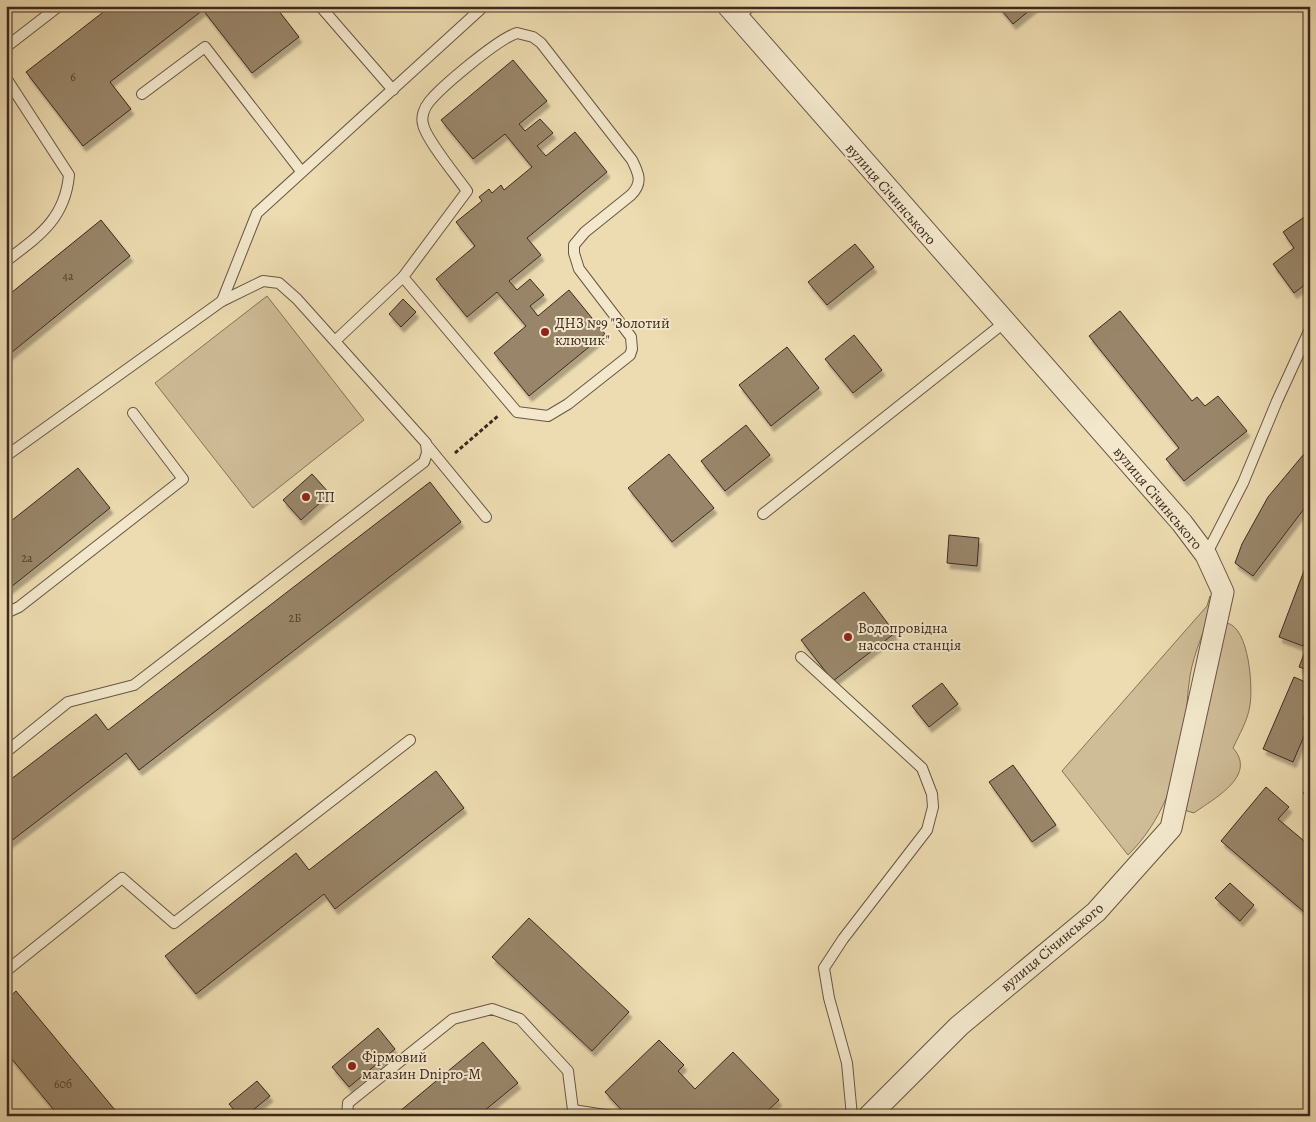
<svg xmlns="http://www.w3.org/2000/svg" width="1316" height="1122" font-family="Alegreya,serif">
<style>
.green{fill:#cfbd98;stroke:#86725b}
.building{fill:#99866a;stroke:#3d281e;filter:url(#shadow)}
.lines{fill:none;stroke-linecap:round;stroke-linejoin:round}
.lane-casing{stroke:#695543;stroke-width:12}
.street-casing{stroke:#695543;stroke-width:23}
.path{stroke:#3d281e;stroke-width:3;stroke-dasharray:4 2.5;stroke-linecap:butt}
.lane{stroke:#f3e8cc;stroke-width:10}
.street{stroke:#f3e8cc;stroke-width:21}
.poi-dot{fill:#8f2418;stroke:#f3e8cc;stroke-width:2}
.labels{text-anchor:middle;stroke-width:4;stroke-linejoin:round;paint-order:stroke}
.number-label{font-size:12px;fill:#544031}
.street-label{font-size:15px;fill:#3d281e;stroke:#f3e8cc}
.poi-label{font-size:15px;fill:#3d281e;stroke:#f3e8cc;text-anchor:start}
</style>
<defs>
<filter id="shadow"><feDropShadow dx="3" dy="5.5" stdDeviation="1" flood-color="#0004"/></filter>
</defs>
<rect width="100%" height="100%" fill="#eddcb1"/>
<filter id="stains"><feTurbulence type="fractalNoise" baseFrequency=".004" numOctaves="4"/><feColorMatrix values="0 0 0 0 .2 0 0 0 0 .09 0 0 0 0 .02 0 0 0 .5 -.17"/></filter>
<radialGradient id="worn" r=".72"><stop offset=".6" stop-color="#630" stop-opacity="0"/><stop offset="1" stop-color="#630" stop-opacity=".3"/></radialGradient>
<g class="green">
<polygon points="267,296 364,420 253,508 155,383"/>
<path d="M1210,596L1213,604C1206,628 1194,651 1190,676C1187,694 1187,712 1185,729C1179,775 1161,823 1128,855L1062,771L1207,606Z"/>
<path d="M1227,623C1249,628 1253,686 1250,705C1248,720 1239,735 1233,748C1258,776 1213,799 1194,813L1184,810Z"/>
</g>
<g class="building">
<polygon points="111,6 275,6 299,37 252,73 203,10 110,82 131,109 83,146 26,72"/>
<polygon points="998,6 1035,6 1013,24"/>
<polygon points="513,60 547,101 519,124 525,131 540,119 553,133 537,146 546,156 575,132 607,172 527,238 541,255 509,281 517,290 530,279 544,295 530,306 538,316 569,290 605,334 529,396 494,353 526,326 497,292 467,317 436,279 475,246 456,222 482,201 479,197 489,189 492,193 501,185 504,190 532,167 505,134 473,159 441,120"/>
<polygon points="1310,213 1310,281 1294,293 1273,264 1294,248 1283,232"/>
<polygon points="101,220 130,256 6,357 6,297"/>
<polygon points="855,244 874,267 827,305 808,282"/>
<polygon points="403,299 416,312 401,327 389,314"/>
<polygon points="1120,311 1192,401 1197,397 1205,406 1218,396 1247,431 1184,481 1166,459 1179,448 1089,336"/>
<polygon points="854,335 882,370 853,393 825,359"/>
<polygon points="787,347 819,388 771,426 739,385"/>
<polygon points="746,425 770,455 725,491 701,461"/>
<polygon points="1309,448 1310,501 1253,576 1235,563 1242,544 1268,497"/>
<polygon points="669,454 714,508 672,542 628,488"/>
<polygon points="78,468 110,508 6,591 6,525"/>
<polygon points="312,474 330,494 301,520 283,500"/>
<polygon points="430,482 461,522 139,770 126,753 6,845 6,783 96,714 108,730"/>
<polygon points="949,535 979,538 977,566 947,563"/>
<polygon points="1310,555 1310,630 1303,646 1279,637"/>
<polygon points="864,592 895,633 833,681 801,640"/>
<polygon points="1310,638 1310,671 1299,667"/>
<polygon points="1294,677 1310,684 1310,703 1303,719 1310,722 1293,762 1263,749"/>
<polygon points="942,683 958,704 929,727 912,706"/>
<polygon points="1013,765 1056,825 1032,842 989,782"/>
<polygon points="436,771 464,808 335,909 324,894 196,994 165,956 296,853 309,870"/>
<polygon points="1310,786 1310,800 1303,793"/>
<polygon points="1266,787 1289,807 1278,819 1310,846 1310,917 1221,841"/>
<polygon points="1230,883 1254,905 1240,921 1215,898"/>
<polygon points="529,918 629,1012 592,1051 492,957"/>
<polygon points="16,991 120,1116 59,1116 6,1052 6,1000"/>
<polygon points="378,1028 395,1049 349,1087 332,1067"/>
<polygon points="659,1040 684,1065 678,1071 695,1089 733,1052 779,1100 762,1116 627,1116 605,1092"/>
<polygon points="483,1042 518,1083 478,1116 394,1116"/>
<polygon points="257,1081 270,1096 246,1116 239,1116 229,1104"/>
</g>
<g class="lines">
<defs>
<g id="lane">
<polyline points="320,6 393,90"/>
<polyline points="737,18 751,6"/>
<path d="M517,33L533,37L541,43L632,160C639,174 643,183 631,195L585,232L574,245V253L579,269L631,337L632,349L630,355L568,404L548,416L517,412L403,277L467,191C458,178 425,138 423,124C421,117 424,108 429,102C442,86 498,39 517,33Z"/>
<polyline points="6,47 59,6"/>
<path d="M6,78L69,175C65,219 39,236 6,261"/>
<polyline points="142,94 205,47 301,171"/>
<polyline points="335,341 403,277"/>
<polyline points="426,444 486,517"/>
<polyline points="6,456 222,301 257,213 484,6"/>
<polyline points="763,514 1005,322"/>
<polyline points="1206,555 1243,483 1277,401 1310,329"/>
<polyline points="6,613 19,607 183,479 133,413"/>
<polyline points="801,657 922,768 932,794 933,807 927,830 843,939 824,968 829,998 847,1063 852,1116"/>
<polyline points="6,752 68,702 134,685 424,462 427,453 426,443 297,299 279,283 263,281 222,301"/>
<polyline points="6,971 122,878 174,923 410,740"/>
<polyline points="573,1110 612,1116"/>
<polyline points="347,1116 348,1103 453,1019 492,1009 520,1019 568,1071 573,1110 571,1116"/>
</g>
<polyline id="street" points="728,6 1182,523 1206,555 1223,592 1171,828 1096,912 959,1026 869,1116"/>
</defs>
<use href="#lane" class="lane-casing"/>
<use href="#street" class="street-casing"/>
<polyline class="path" points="455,453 498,416"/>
<use href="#lane" class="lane"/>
<use href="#street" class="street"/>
</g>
<g class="poi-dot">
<circle cx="545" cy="332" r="5"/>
<circle cx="306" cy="497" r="5"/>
<circle cx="848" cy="637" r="5"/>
<circle cx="352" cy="1066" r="5"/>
</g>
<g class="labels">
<g class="number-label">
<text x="73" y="81">6</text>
<text x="68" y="280">4а</text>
<text x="27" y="562">2а</text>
<text x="295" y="622">2Б</text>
<text x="63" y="1088">60б</text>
</g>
<g class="street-label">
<text transform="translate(891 194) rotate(49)" y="5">вулиця Січинського</text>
<text transform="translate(1158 498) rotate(50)" y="5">вулиця Січинського</text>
<text transform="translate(1052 947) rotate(-40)" y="5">вулиця Січинського</text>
</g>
<g class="poi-label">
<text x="555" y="328">ДНЗ №9 "Золотий<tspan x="555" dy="17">ключик"</tspan></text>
<text x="316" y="502">ТП</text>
<text x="858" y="633">Водопровідна<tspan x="858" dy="17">насосна станція</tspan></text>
<text x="362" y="1062">Фірмовий<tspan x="362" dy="17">магазин Dnipro-M</tspan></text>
</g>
</g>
<rect width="1316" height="1122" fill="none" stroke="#eddcb1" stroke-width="25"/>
<rect x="8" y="8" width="1301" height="1107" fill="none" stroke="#3d281e" stroke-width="2.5"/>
<rect x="12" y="12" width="1291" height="1097" fill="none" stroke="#3d281e"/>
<rect width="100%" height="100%" filter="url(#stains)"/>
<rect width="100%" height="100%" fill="url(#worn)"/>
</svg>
